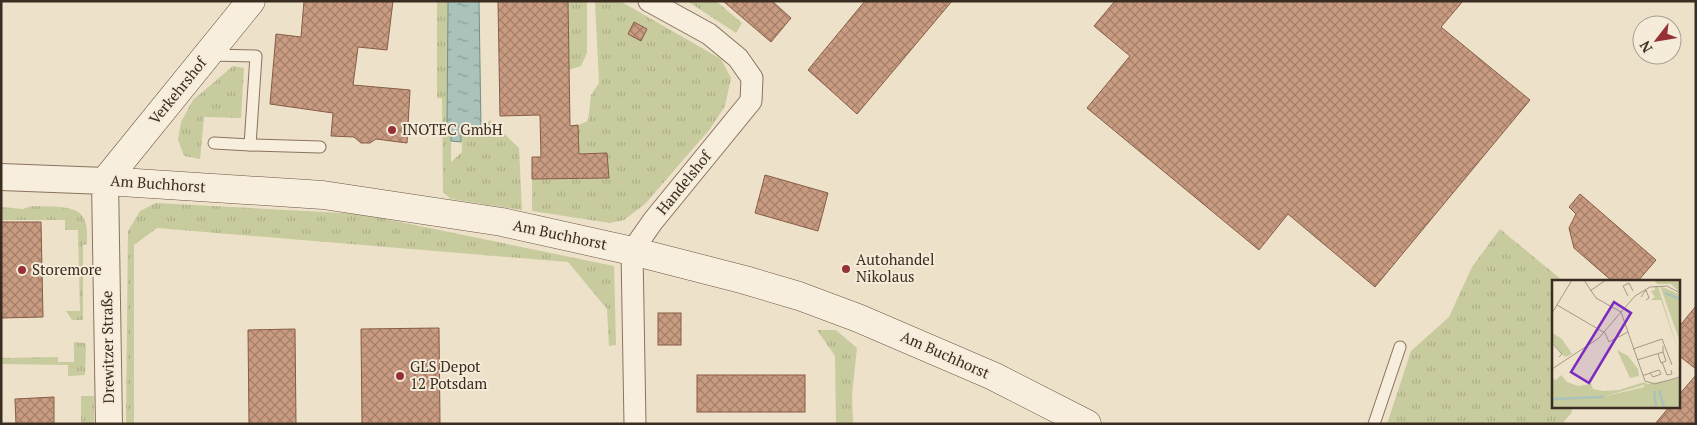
<svg xmlns="http://www.w3.org/2000/svg" width="1697" height="425" font-family="'PT Serif',serif">
<style>
.grass{fill:url(#grass-tufts)}
.water{fill:url(#water-ripples);stroke:#719087}
.building{fill:url(#building-cross-hatch);stroke:#875c46}
.lines{fill:none;stroke-linecap:round;stroke-linejoin:round}
.service-casing{stroke:#89735f;stroke-width:13}
.minor-casing{stroke:#89735f;stroke-width:23}
.tertiary-casing{stroke:#89735f;stroke-width:28}
.secondary-casing{stroke:#6b5442;stroke-width:29}
.service{stroke:#f8eedd;stroke-width:11}
.minor{stroke:#f8eedd;stroke-width:21}
.tertiary{stroke:#f8eedd;stroke-width:26}
.secondary{stroke:#f8eedd;stroke-width:28}
.poi-dot{fill:#953137;stroke:#f5ebd9;stroke-width:2}
.labels{text-anchor:middle;stroke-width:4;stroke-linejoin:round;paint-order:stroke}
.street-label{font-size:15px;fill:#3a2c21;stroke:#f5ebd9}
.poi-label{font-size:15px;fill:#3a2c21;stroke:#f5ebd9;text-anchor:start}
.inset-river{fill:none;stroke:#aac2b9;stroke-width:2.5}
.inset-road{fill:none;stroke:#a59986;stroke-width:1}
.view{fill:#7b2cbf;fill-opacity:0.15;stroke:#7b2cbf;stroke-width:2.5}
.inset-edge{fill:none;stroke:#3a2c21;stroke-width:2.5}
</style>
<defs>
<pattern id="grass-tufts" width="24" height="20" patternUnits="userSpaceOnUse" patternTransform="scale(1.25)"><rect width="24" height="20" fill="#c8cb9d"/><path d="M3 7l-1-3M5 7V3M7 7l1-3M15 17l-1-3M17 17v-4M19 17l1-3" fill="none" stroke="#adae87"/></pattern>
<pattern id="water-ripples" width="26" height="14" patternUnits="userSpaceOnUse" patternTransform="scale(1.25)"><rect width="26" height="14" fill="#aac2b9"/><path d="M2 4q2-2 4 0t4 0M15 11q2-2 4 0t4 0" fill="none" stroke="#8b9e96"/></pattern>
<pattern id="building-cross-hatch" width="8" height="8" patternUnits="userSpaceOnUse" patternTransform="scale(1.25)"><rect width="8" height="8" fill="#c99c81"/><path d="M0 0l8 8M0 8l8-8" fill="none" stroke="#a47f69"/></pattern>
</defs>
<rect width="100%" height="100%" fill="#ede1ca"/>
<g class="grass">
<polygon points="437,1 448,1 447,129 451,130 451,162 462,152 461,129 481,129 490,120 519,148 522,210 451,199 443,192 442,98 437,98"/>
<polygon points="568,1 587,1 587,53 581,66 569,70"/>
<polygon points="595,1 620,1 721,59 731,78 725,106 710,129 645,204 624,220 610,223 532,211 532,179 609,178 607,153 579,154 578,125 588,121 591,95 599,83"/>
<polygon points="687,1 716,1 742,23 736,33"/>
<polygon points="233,66 244,68 241,118 204,117 200,159 184,156 178,140 181,122 193,100"/>
<polygon points="156,203 361,214 614,266 616,345 609,346 607,309 568,262 157,228 134,245 134,424 126,424 128,231 140,211"/>
<path d="M32,206C45,207 76,204 83,217C88,225 87,236 87,244L83,245V320H72L66,311H80L78,230H65V220H1V207L23,209Z"/>
<polygon points="1500,229 1563,281 1553,281 1553,406 1571,406 1572,412 1562,424 1387,424 1411,351 1449,317 1472,267"/>
<polygon points="817,330 836,330 857,348 852,394 853,424 836,424 835,356"/>
<polygon points="74,342 85,343 86,347 85,375 68,376 68,365 1,364 1,358 58,357 58,362 74,362"/>
<rect x="81" y="396" width="13" height="28"/>
</g>
<polygon class="water" points="448,1 479,1 481,129 461,129 461,142 451,141 451,130 447,129"/>
<g class="building">
<polygon points="304,1 393,1 387,50 358,47 353,85 410,90 407,143 376,139 370,143 361,143 354,137 331,136 333,113 270,104 276,34 301,37"/>
<polygon points="498,1 568,1 570,126 578,125 579,154 607,153 609,178 532,179 532,157 541,157 540,115 500,116"/>
<polygon points="723,1 772,1 791,18 771,42"/>
<polygon points="865,1 952,1 857,114 808,70"/>
<polygon points="1115,1 1463,1 1441,27 1530,100 1375,287 1288,214 1259,250 1087,108 1130,56 1094,26"/>
<polygon points="634,22 647,29 641,41 628,34"/>
<polygon points="765,175 828,193 818,231 755,213"/>
<polygon points="1580,194 1656,260 1638,281 1612,281 1574,248 1569,228 1576,214 1569,207"/>
<polygon points="1,222 41,222 43,317 1,318"/>
<polygon points="1696,306 1696,369 1678,355 1678,328"/>
<rect x="658" y="313" width="23" height="32"/>
<polygon points="439,328 440,424 362,424 361,329"/>
<polygon points="295,329 296,424 249,424 248,330"/>
<rect x="697" y="375" width="108" height="37"/>
<polygon points="1696,375 1696,424 1655,424 1670,406 1678,406 1678,396"/>
<polygon points="54,397 54,424 16,424 15,399"/>
</g>
<g class="lines">
<defs>
<g id="service">
<polyline points="209,55 256,56 250,145 214,143"/>
<polyline points="250,145 320,147"/>
<polyline points="1374,424 1400,347"/>
</g>
<polyline id="minor" points="635,424 632,251 653,221 751,101 752,78 738,58 709,34 649,1"/>
<polyline id="tertiary" points="1,177 105,181 109,424"/>
<g id="secondary">
<polyline points="105,181 323,195 502,222 632,251 745,280 799,296 858,318 993,376 1087,424"/>
<polyline points="105,181 251,1"/>
</g>
</defs>
<use href="#service" class="service-casing"/>
<use href="#minor" class="minor-casing"/>
<use href="#tertiary" class="tertiary-casing"/>
<use href="#secondary" class="secondary-casing"/>
<use href="#service" class="service"/>
<use href="#minor" class="minor"/>
<use href="#tertiary" class="tertiary"/>
<use href="#secondary" class="secondary"/>
</g>
<g class="poi-dot">
<circle cx="392" cy="130" r="5"/>
<circle cx="846" cy="269" r="5"/>
<circle cx="22" cy="270" r="5"/>
<circle cx="400" cy="376" r="5"/>
</g>
<g class="labels">
<g class="street-label">
<text transform="translate(178 91) rotate(-51)" y="5">Verkehrshof</text>
<text transform="translate(684 183) rotate(-51)" y="5">Handelshof</text>
<text transform="translate(158 184) rotate(4)" y="5">Am Buchhorst</text>
<text transform="translate(560 235) rotate(12)" y="5">Am Buchhorst</text>
<text transform="translate(108 347) rotate(-91)" y="5">Drewitzer Straße</text>
<text transform="translate(945 355) rotate(24)" y="5">Am Buchhorst</text>
</g>
<g class="poi-label">
<text x="402" y="135">INOTEC GmbH</text>
<text x="856" y="265">Autohandel<tspan x="856" dy="17">Nikolaus</tspan></text>
<text x="32" y="275">Storemore</text>
<text x="410" y="372">GLS Depot<tspan x="410" dy="17">12 Potsdam</tspan></text>
</g>
</g>
<g transform="translate(1552 280)">
<rect width="128" height="128" fill="#ede1ca"/>
<path d="M102,0H127V12L119,4H105ZM102,6H106L127,73L109,20H99L103,17L99,11L103,10ZM108,6L127,14V59ZM127,98V127H7L2,116L4,113L18,112L50,117L92,107V102L96,104Z" fill="#c8cb9d"/>
<path d="M0,53L10,59L20,74L13,77L0,62ZM65,70L76,76L86,89L87,96L78,98ZM9,95L15,102L26,106L39,104L41,109L51,111L67,110L92,102V105L50,117L4,113L7,127H0V98L4,100Z" fill="#c8cb9d"/>
<path class="inset-river" d="M113,13L128,19M107,110L112,127M102,111L104,127M0,119L52,117"/>
<path class="inset-road" d="M32,0L44,18L69,32L83,16L98,7L115,6L128,13M38,11L54,0M76,16L71,6L77,3L81,11M89,17L94,10L97,18L94,20M5,25L53,53L57,62L76,52M69,32L93,101L103,104L128,97M0,33L20,0M0,63L10,74L7,77M81,69L110,59L120,85M106,74L109,83L114,81L111,72M85,80L111,72V66M110,82L115,95L120,94L119,90M0,89L47,58L69,32M91,95H93L98,93L107,90L109,94L101,97L98,93"/>
<path class="view" d="M62,22L79,33L37,103L19,92Z"/>
<rect width="128" height="128" class="inset-edge"/>
</g>
<rect width="1697" height="425" fill="none" stroke="#3a2c21" stroke-width="5"/>
<g transform="translate(1657 40) rotate(239)"><circle r="24" fill="#f5ebd9" stroke="#aa9f8f"/>
<path d="M0-4L9 19L0 12L-9 19Z" fill="#953137"/>
<text y="-8" font-size="14" font-weight="bold" text-anchor="middle" fill="#3a2c21">N</text>
</g>
</svg>
